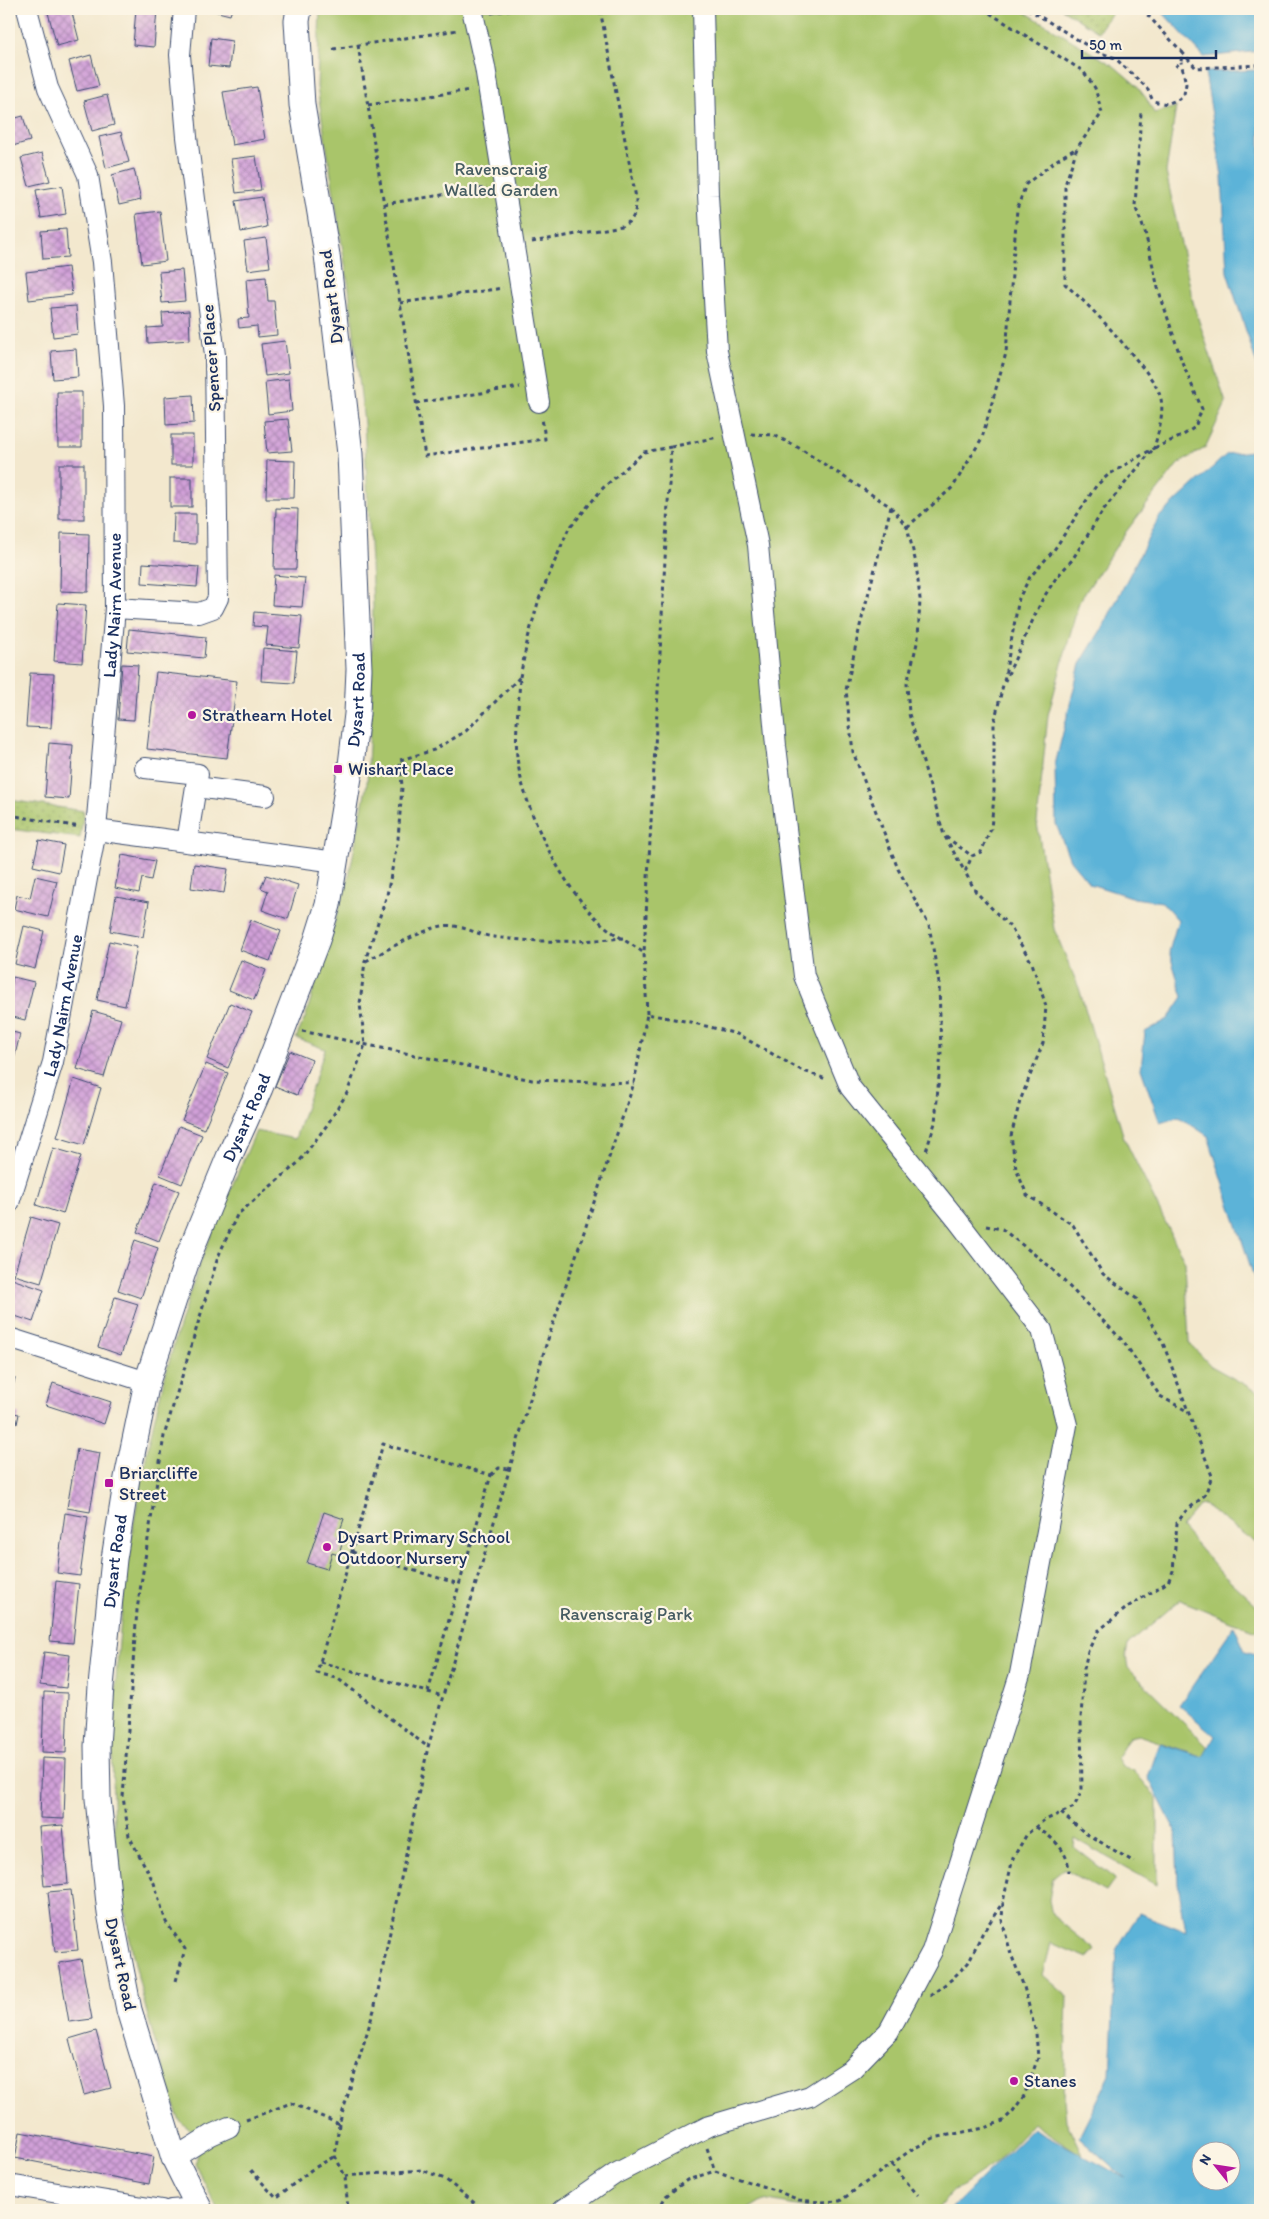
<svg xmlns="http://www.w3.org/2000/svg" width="1269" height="2219" font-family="Itim,sans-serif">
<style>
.grass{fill:url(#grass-dots);stroke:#627a64}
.park{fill:#a9c56b;stroke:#627a64}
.water{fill:#5bb3d8;stroke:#3b719b;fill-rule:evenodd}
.building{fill:url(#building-cross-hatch)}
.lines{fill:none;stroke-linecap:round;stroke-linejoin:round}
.minor-casing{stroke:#3b4b6f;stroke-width:22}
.major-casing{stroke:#3b4b6f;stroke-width:27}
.path{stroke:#3b4b6f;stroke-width:3;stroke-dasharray:4 4;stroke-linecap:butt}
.minor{stroke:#fff;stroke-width:20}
.major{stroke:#fff;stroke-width:25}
.poi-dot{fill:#b5179e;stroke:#fcf5e5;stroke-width:2}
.labels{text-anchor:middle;stroke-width:4.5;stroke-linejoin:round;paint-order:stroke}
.park-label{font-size:18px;fill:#465c62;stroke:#fcf5e5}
.street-label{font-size:18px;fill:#1b2f5e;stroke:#fcf5e5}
.poi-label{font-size:18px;fill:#1b2f5e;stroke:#fcf5e5;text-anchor:start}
</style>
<defs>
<pattern id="grass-dots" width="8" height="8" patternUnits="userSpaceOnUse" patternTransform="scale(1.25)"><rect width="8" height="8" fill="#a9c56b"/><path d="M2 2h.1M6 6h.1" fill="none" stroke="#89a05b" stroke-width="1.8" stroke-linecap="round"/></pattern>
<pattern id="building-cross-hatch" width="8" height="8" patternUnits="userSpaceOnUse" patternTransform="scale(1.25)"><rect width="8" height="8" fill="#d1a0d8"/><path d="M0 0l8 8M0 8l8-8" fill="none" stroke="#a983b2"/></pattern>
</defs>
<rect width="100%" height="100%" fill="#fcf5e5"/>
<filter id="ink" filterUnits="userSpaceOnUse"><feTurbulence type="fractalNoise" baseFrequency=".02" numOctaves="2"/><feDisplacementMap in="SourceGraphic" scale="10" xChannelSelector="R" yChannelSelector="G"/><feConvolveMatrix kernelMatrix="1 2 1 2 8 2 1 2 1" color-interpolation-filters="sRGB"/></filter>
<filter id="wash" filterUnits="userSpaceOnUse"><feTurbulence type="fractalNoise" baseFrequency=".0096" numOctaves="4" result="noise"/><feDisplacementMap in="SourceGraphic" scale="20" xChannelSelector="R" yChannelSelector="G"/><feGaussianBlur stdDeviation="1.12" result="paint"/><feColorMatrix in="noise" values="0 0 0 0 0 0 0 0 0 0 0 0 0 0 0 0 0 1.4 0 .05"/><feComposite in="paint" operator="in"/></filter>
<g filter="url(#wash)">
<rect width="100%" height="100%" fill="#f3e8ce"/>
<g class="grass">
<polygon points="1062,9 1115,9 1098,32"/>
<polygon points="9,800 84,811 80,838 9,829"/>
</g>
<path class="park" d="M320,9H1020L1114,66L1135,84L1146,98L1154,113L1176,107L1166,172L1194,306L1226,403L1205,448L1178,464L1125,533L1079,602L1048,715L1037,823L1054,929L1079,988L1124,1138L1185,1262L1189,1343L1211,1366L1260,1393V1546L1204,1505L1199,1506L1181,1527L1221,1573L1260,1609L1256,1631L1180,1600L1128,1644L1126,1656L1128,1668L1210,1749L1204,1757L1138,1735L1129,1737L1117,1758L1122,1766L1134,1771L1157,1798V1885L1075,1839L1074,1847L1115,1879L1106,1892L1063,1869L1053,1877L1049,1900L1052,1915L1095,1950L1088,1958L1051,1943L1043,1975L1067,1996L1064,2099L1066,2121L1083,2156L1033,2123L997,2162L951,2193L938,2210H819L763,2200L747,2210H218L195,2164C199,2152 201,2140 191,2130C188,2127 184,2126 182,2123C176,2116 174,2102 171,2093C147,2022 129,1948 119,1873C109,1800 112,1727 118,1653C128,1531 151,1412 189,1295C207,1239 233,1185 256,1131L295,1139L325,1049L296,1038L305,1018L349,876L367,783L371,708L373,605L364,423L349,289L317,87Z"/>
<g class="water">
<polygon points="1162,9 1260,9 1260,51 1204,57 1163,13"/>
<polygon points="1260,70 1260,374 1227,272 1222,176 1205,72"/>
<polygon points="1260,450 1260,1296 1208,1136 1179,1117 1160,1123 1141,1069 1145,1032 1168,1019 1183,997 1169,952 1178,920 1162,902 1134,898 1090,884 1070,860 1056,824 1055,765 1080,664 1104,625 1159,517 1227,454"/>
<path d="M1234,1626L1245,1651L1260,1655V2210H947L956,2204L1033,2128L1125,2178L1079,2137L1110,2075L1116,1950L1139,1913L1186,1932L1178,1883L1176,1832L1148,1777L1160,1743L1203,1757L1215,1736L1179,1705ZM1202,2152H1232V2182H1202Z"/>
</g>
<g id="blocks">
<g class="building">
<polygon points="47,9 71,9 79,40 57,46"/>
<polygon points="136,9 157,9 154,47 133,45"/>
<polygon points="210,9 232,9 230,15 210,10"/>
<polygon points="211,38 232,41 229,68 208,66"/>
<polygon points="91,55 99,86 77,91 69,61"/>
<polygon points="257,87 265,139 232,145 223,92"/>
<polygon points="107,95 114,125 92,131 84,101"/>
<polygon points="23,116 30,141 9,147 9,120"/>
<polygon points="121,132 129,162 106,168 99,137"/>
<polygon points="42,153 50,181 29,186 21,158"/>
<polygon points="256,156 261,190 236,193 231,159"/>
<polygon points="134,169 141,200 119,205 112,175"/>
<polygon points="62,186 66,214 41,218 36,190"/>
<polygon points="262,197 267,227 241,232 236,201"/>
<polygon points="160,211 166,261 142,264 136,214"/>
<polygon points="66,229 68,257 43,259 41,231"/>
<polygon points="266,238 270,267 248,270 244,241"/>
<polygon points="68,267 72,295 29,300 26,272"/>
<polygon points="182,270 185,301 162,303 159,272"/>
<polygon points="266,277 268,301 274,301 277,335 258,337 257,326 239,328 238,319 249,318 246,279"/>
<polygon points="76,306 78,334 53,337 50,308"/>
<polygon points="189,311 190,340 148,343 147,328 163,327 162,313"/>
<polygon points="285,341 289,373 265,376 261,344"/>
<polygon points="76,349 78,377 53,379 51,351"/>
<polygon points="289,379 292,411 268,414 265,382"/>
<polygon points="57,392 82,392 82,447 58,447"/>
<polygon points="193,395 194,423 166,425 165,397"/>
<polygon points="288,419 292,451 267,453 264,421"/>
<rect x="171" y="435" width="22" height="30"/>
<polygon points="267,460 295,461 294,498 266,498"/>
<rect x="59" y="464" width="25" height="55"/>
<rect x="170" y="478" width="22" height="29"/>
<polygon points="276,508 298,509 296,569 274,569"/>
<polygon points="174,514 196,514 196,544 173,543"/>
<polygon points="61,533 89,534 88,592 60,591"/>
<polygon points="143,563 199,567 197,587 142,583"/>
<polygon points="274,575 305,578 302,607 272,605"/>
<polygon points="58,603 86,605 82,663 54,661"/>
<polygon points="254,612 302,616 299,648 266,645 268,627 253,626"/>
<polygon points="129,629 206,637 204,658 127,651"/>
<polygon points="263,648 297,651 294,683 261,681"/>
<polygon points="122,664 138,665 134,720 118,719"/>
<polygon points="156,672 237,681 227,758 147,749"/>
<polygon points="30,673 54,674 51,728 26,727"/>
<polygon points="49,743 73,745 69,799 45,797"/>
<polygon points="39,840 64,845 59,872 33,866"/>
<polygon points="122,855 155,861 151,880 142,878 139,893 115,888"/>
<polygon points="194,864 228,869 224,893 191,888"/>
<polygon points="266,875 298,885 288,919 262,910 268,891 261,888"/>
<polygon points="35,876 57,881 48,917 14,909 17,895 30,898"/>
<polygon points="116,896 149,902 143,937 110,931"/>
<polygon points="251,920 281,931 270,961 240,950"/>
<polygon points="24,926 44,931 35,969 15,964"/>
<polygon points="109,941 137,947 125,1006 97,1000"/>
<polygon points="241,960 266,970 254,1000 229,990"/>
<polygon points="13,977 34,982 25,1020 9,1016 9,995"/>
<polygon points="230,1003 252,1012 228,1068 207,1059"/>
<polygon points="93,1011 121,1019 104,1077 77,1069"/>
<polygon points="9,1031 20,1034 11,1072 9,1071"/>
<polygon points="290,1051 312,1060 297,1095 275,1086"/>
<polygon points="206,1064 228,1073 204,1129 182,1120"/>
<polygon points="74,1079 101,1088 84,1145 57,1137"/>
<polygon points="179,1126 202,1135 182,1184 160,1175"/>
<polygon points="53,1148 81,1156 63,1214 36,1205"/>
<polygon points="156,1182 179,1191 159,1241 137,1232"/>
<polygon points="31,1217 58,1225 41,1283 14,1275"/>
<polygon points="135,1240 158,1248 141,1298 118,1290"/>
<polygon points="12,1279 44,1290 33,1322 9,1314 9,1288"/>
<polygon points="115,1297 138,1304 121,1355 98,1347"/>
<polygon points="9,1376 15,1378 12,1391 9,1390"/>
<polygon points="53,1383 111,1402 104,1424 46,1405"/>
<polygon points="9,1412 19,1414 17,1424 9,1421"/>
<polygon points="77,1449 100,1453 90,1512 67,1508"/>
<polygon points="324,1512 344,1519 337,1539 343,1540 339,1555 332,1553 327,1569 307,1563"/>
<polygon points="65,1513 88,1517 80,1576 57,1573"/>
<polygon points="56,1581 79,1584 73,1643 50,1641"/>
<polygon points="44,1652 70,1655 66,1688 40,1685"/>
<polygon points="44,1692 68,1693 66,1753 42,1752"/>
<polygon points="42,1758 66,1759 64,1819 40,1818"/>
<polygon points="63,1825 68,1884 44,1886 39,1827"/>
<polygon points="71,1890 78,1950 55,1952 48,1892"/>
<polygon points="81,1959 92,2019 69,2022 59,1963"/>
<polygon points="96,2031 111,2088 84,2095 69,2039"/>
<polygon points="20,2132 154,2157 149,2184 15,2158"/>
</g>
</g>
</g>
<g filter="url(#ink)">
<use href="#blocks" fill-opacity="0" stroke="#3b4b6f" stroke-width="1"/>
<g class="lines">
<defs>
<g id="minor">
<polyline points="472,9 485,67 539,402"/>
<polyline points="115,608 199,613 213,608 218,598 215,355 187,137 180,55 184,9"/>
<polyline points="145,768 198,774 187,842"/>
<polyline points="196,787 265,796"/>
<polyline points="96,830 336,862"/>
<path id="s1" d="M9,1203L53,1062L96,830L115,608L114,406L102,262L88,175L48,88L27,9"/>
<polyline points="9,1338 147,1382"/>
<polyline points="174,2158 211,2135 229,2127"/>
<polyline points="9,2185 162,2210"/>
<polyline points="171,2210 184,2209 197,2204"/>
<polyline points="563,2210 615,2174 709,2126 810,2096 852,2069 889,2031 932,1951 1020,1674 1067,1425 1042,1330 958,1221 850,1087 804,976 776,746 758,545 717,351 708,195 703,9"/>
</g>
<g id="major">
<path id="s2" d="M200,2210L174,2158L129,2010L110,1913L98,1799L97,1746L101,1686L114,1559L127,1478L147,1382L188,1257L229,1157L260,1088L317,940L328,905L351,765L357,714L359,669L350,454L327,255L302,105L297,21L299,9"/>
</g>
</defs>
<use href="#minor" class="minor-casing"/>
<use href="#major" class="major-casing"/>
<g class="path">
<path d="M983,9L1083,71L1095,88L1102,113L1077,148L1065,185V284C1093,309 1116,334 1139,363C1147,373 1158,386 1161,399C1164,414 1158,434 1154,448L1108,475L1096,486L1054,550L1030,577L1019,598L1004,681"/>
<polyline points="1028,9 1096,51 1115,58 1147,88 1153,101 1167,104 1179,99 1184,94 1186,84 1181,62"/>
<polyline points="1142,9 1182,52 1181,62 1175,67"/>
<polyline points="491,13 514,9"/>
<polyline points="1076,14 1079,9"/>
<polyline points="358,45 425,456 545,439 542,418"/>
<polyline points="333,49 458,30"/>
<polyline points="1182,52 1196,68 1260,65"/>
<polyline points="368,105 471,90"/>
<polyline points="384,204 487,188"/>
<path d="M532,242L622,226C635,220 636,212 636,198L600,9"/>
<polyline points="400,303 503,288"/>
<polyline points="416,403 520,387"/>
<polyline points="751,434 774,435 799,448 891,507 907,527 916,563 920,599 918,639 907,684 909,714 944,835 965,872"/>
<polyline points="891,507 860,626 846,690 853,752 898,869 929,925 939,983 941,1052 935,1123 926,1151"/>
<polyline points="907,527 953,487 982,438 1006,353 1017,209 1026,184 1061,157 1077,148"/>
<polyline points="520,677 528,638 539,599 568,530 603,488 644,452 671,447"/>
<polyline points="9,815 80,827"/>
<polyline points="946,837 972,856"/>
<path d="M366,961C385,951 421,930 442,926C459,923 477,935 494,937C536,943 580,942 623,938"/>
<polyline points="647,1014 644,953 671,447 718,437"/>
<polyline points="302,1031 532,1080 634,1083"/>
<polyline points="986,1226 1002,1229 1048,1265 1124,1342 1160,1396 1187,1411"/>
<polyline points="491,1475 499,1468 509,1469"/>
<polyline points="352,1552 459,1584"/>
<polyline points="320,1662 428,1692 491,1475 383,1444 320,1662 317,1673 337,1678 428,1747"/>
<polyline points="428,1692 443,1696"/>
<polyline points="1061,1813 1085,1833 1134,1862"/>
<path d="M1036,1827C1052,1837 1069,1851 1069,1872"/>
<path d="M176,1981L185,1949L166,1922L154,1883L129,1836L123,1797L137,1610L164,1436L218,1257L237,1215L299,1162L327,1125L347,1093L365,1045L360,1004L365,961L387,895L398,839L402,787L400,760L434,750L466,731L520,677C519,703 515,731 517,757C523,809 562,887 600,922C613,934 630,943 644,953"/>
<polyline points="930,1996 952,1979 968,1963 982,1934 1003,1902"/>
<polyline points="246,2120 291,2103 339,2124 374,2010 428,1747 545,1348 634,1083 647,1014 690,1022 737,1034 801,1070 826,1079"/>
<polyline points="339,2124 335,2156 345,2176 348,2210"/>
<polyline points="707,2148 715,2171"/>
<polyline points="891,2164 918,2195"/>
<polyline points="251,2170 276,2198 311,2170 335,2156"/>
<polyline points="345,2176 422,2170 445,2179 483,2210"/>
<polyline points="658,2210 666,2196 687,2180 715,2171 777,2191 799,2200 820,2202 840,2201 911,2150 934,2138 984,2128 1003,2121 1013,2111 1024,2096 1038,2058 1036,2033 1024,1987 1011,1954 1002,1920 1003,1902 1013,1858 1027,1834 1043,1821 1074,1807 1082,1790 1081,1718 1084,1669 1088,1651 1098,1631 1129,1606 1168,1582 1173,1571 1177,1523 1185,1512 1205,1495 1212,1476 1163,1343 1137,1299 1103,1274 1073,1225 1027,1195 1016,1169 1011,1136 1020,1101 1043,1043 1046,1006 1032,963 1011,928 976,892 965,872 972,856 981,852 991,829 994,796 994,723 1003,685 1042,600 1056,578 1072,560 1104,509 1154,448 1182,436 1195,427 1202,409 1182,362 1158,288 1145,232 1135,206 1141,112"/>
</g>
<use href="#minor" class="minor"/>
<use href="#major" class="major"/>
</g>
</g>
<g class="poi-dot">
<circle cx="192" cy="715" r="5"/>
<rect x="333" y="764" width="10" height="10" rx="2.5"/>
<rect x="104" y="1478" width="10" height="10" rx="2.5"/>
<circle cx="327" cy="1547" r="5"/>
<circle cx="1014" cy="2081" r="5"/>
</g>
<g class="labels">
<g class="park-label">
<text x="501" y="175">Ravenscraig<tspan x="501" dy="21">Walled Garden</tspan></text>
<text x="626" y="1620">Ravenscraig Park</text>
</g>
<g class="street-label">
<text transform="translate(331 297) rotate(-97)" y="6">Dysart Road</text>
<text transform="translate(211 358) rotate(-94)" y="6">Spencer Place</text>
<text dy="6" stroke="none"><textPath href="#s1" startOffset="609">Lady Nairn Avenue</textPath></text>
<text dy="6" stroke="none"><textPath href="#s2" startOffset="1565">Dysart Road</textPath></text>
<text dy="6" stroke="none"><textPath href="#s1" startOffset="205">Lady Nairn Avenue</textPath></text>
<text dy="6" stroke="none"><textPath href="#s2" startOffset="1130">Dysart Road</textPath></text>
<text dy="6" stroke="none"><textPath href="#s2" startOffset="665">Dysart Road</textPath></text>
<text transform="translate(121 1964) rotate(78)" y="6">Dysart Road</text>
</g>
<g class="poi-label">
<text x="202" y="721">Strathearn Hotel</text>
<text x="348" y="775">Wishart Place</text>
<text x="119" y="1479">Briarcliffe<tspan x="119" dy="21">Street</tspan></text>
<text x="337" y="1543">Dysart Primary School<tspan x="337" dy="21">Outdoor Nursery</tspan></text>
<text x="1024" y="2087">Stanes</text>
</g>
</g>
<rect width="1269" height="2219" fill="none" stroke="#fcf5e5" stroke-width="30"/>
<g transform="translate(1216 2166) rotate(300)"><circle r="24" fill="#fcf5e5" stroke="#a2a6af"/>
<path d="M0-4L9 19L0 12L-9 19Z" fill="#b5179e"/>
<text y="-8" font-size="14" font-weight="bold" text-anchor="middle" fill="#1b2f5e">N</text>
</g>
<path d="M1082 50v8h134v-8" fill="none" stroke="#1b2f5e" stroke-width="2.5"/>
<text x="1089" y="50" font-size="15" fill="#1b2f5e" stroke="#fcf5e5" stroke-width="4" paint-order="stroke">50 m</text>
</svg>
